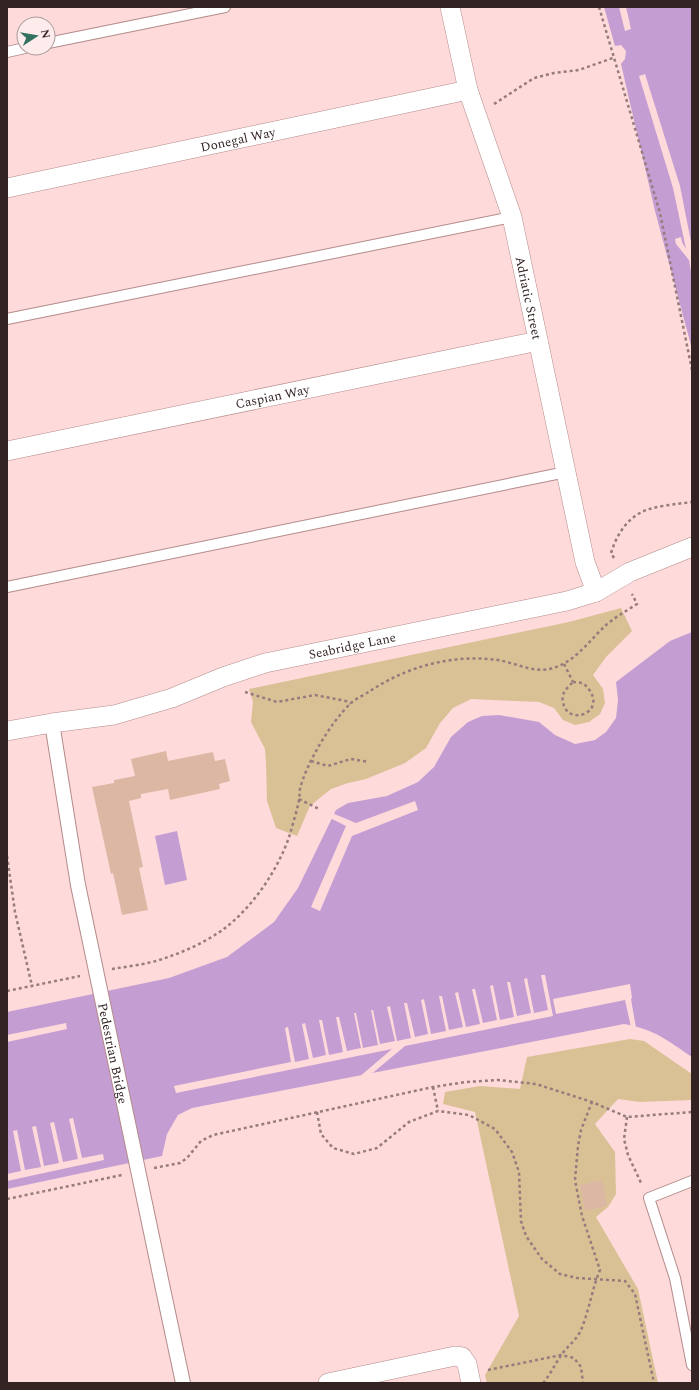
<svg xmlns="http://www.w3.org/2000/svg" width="699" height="1390" font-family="Spectral,serif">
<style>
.green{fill:#dac195}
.water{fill:#c49ed3}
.pier{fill:#fedada}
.building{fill:#dcb8a4}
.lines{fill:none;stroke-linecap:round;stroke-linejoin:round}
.service-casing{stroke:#b38b8a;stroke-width:12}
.pedestrian-casing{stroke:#b38b8a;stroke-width:16}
.minor-casing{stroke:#b38b8a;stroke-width:20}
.path{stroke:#967c7c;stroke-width:2.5;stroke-dasharray:3 3;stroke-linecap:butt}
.service{stroke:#fff;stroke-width:10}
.pedestrian{stroke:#fff;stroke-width:14}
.minor{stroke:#fff;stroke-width:19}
.pedestrian-bridge-casing{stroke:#b38b8a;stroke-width:16;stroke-linecap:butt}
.pedestrian-bridge{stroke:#fff;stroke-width:14}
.labels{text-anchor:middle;stroke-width:4;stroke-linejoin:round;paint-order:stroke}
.street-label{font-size:13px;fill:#332323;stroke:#feecec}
</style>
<rect width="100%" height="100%" fill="#fedada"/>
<g class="green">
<polygon points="621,608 632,631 606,657 593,675 603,689 605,703 600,714 589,722 575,725 563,720 554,708 539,702 471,699 453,708 440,723 426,748 405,763 366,779 348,783 331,789 310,806 297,836 276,828 267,801 266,763 265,749 251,722 253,702 249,689 569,622"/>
<polygon points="630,1039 644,1041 692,1074 692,1100 640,1102 618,1099 595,1124 615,1152 616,1194 608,1207 596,1217 638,1289 658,1383 487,1383 485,1375 519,1316 475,1112 443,1104 445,1092 480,1086 520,1089 527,1057"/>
</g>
<g class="water">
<polygon points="604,7 692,7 692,349 655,211 621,64 625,59 626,51 621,45 615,46"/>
<path d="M692,632V1057C667,1040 654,1029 624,1024L192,1108L178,1115L167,1134L162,1156L7,1189V1012L169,978L227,957L274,922L298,888L336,810L348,803L387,796L418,782L434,767L451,737L468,722L482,716L499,715L539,722L555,735L575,744L595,740L606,732L616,718L618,700L616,682L670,641Z"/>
<polygon points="177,831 187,880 165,885 155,836"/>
</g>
<g class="pier">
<polygon points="619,7 626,7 631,29 625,31"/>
<polygon points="645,74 680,186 692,247 692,277 689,260 676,244 675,239 681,237 682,242 686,249 673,188 639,76"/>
<polygon points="415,801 418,810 352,836 320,911 311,907 346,826 330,818 332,813 356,823"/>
<polygon points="541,975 545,975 553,1016 405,1046 369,1076 358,1078 392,1049 176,1093 174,1086 291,1062 285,1028 288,1027 295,1062 309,1059 302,1024 305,1023 313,1058 326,1055 319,1020 322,1020 329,1055 343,1052 336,1017 339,1017 347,1051 361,1048 354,1013 356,1013 363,1048 378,1045 371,1010 373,1010 380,1044 395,1041 387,1007 390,1006 397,1041 411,1038 404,1003 407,1003 415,1037 428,1034 421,1000 424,999 431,1034 446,1031 439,996 442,996 449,1030 463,1027 455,993 458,992 466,1027 480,1024 472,989 475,989 483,1023 497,1020 490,986 493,985 500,1020 514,1017 507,982 510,982 517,1016 531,1013 524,979 527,978 534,1013 548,1010"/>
<polygon points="630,984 632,998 631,999 636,1028 631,1027 625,1000 556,1014 553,999"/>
<polygon points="66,1023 67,1029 7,1042 7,1035"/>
<polygon points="73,1118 82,1158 103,1154 104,1160 7,1181 7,1174 21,1171 13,1131 17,1130 25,1170 41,1167 32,1127 36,1126 44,1166 59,1163 50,1123 54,1122 63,1162 78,1159 69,1119"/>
</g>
<g class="building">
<polygon points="166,751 168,761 213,752 215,761 225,759 230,781 219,784 220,789 170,800 168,789 141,794 141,798 129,801 143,867 139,868 148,910 122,915 113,873 111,874 92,787 114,783 114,780 135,776 131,759"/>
<polygon points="602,1180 607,1206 585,1211 580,1185"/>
</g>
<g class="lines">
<defs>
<g id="service">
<polyline points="48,43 225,7"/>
<polyline points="7,52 25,48"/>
<polyline points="7,319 512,217"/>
<polyline points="7,587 566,472"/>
<polyline points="692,1181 649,1198 675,1278 692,1365"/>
</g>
<g id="pedestrian">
<polyline points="52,723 78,885"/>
<polyline points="163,1289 183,1383"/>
</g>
<g id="minor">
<path id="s1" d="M450,7L468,90L512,217L585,562L596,592"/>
<path id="s2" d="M7,188L468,90"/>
<path id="s3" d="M7,451L538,341"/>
<path id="s4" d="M7,731L52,723L114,715L172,698L223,677L265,663L567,601L596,592L630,572L692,547"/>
<polyline points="328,1383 455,1356 462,1357 467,1364 471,1383"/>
</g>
</defs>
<use href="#service" class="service-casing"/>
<use href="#pedestrian" class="pedestrian-casing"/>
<use href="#minor" class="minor-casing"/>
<g class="path">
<polyline points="599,7 660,213 692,370"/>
<polyline points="494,104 534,78 554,73 579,70 613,58"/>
<path d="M614,558L611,553C616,537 625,521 640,513C651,506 678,504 692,502"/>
<polyline points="564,664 573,682"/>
<path d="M573,682L583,683C612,709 572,727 564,706C560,694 565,690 573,682Z"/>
<polyline points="245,692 277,702 315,695 346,701 350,704"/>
<polyline points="311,761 328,766 351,759 369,762"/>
<polyline points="299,799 319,809"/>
<polyline points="7,856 15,912 32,986"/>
<path d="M112,969C130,966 150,964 168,957C186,951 205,942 221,931C251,910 279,869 290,834C293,823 297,811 299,800C300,796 299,793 300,789C306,764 331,722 350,704C355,699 364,695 370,691C408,666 453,654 498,660C516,663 535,674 553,668C575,662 589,641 605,626C614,618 626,611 637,604L632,594"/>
<polyline points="7,991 80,976"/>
<polyline points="433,1087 438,1111"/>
<polyline points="317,1112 321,1134 333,1148 354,1154 377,1148 409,1122 438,1111 469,1115 495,1129 512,1152 519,1172 521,1221 526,1236 542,1259 560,1274 577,1278 625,1281 635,1294 654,1383"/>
<polyline points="627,1117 624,1139 628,1155 642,1185"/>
<polyline points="154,1168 180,1163 187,1158 201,1141 213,1135 433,1087 466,1082 498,1080 536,1084 592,1102 627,1117 692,1112"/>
<polyline points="7,1199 122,1175"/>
<polyline points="488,1370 561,1355 574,1358 581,1367 583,1383"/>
<path d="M543,1383C550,1375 554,1366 560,1357C566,1347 576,1341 581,1330C589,1311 592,1289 600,1270L582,1216L575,1180L578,1146L581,1130L592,1102"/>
</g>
<use href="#service" class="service"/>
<use href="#pedestrian" class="pedestrian"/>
<use href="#minor" class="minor"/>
<defs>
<g id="pedestrian-bridge">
<path id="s5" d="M78,885L163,1289"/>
</g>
</defs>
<use href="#pedestrian-bridge" class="pedestrian-bridge-casing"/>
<use href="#pedestrian-bridge" class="pedestrian-bridge"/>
</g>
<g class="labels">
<g class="street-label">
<text dy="5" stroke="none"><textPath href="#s2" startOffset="236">Donegal Way</textPath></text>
<text dy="5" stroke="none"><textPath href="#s1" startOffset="302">Adriatic Street</textPath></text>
<text dy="5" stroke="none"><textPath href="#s3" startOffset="271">Caspian Way</textPath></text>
<text dy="5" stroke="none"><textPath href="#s4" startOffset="357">Seabridge Lane</textPath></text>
<text dy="5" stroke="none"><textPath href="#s5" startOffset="172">Pedestrian Bridge</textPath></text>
</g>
</g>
<rect width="699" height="1390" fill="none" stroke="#332323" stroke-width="16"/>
<g transform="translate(36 36) rotate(78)"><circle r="19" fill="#feecec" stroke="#ad9c9c"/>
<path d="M0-3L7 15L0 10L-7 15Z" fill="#307160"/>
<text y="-6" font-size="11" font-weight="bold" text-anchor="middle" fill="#332323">N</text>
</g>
</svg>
